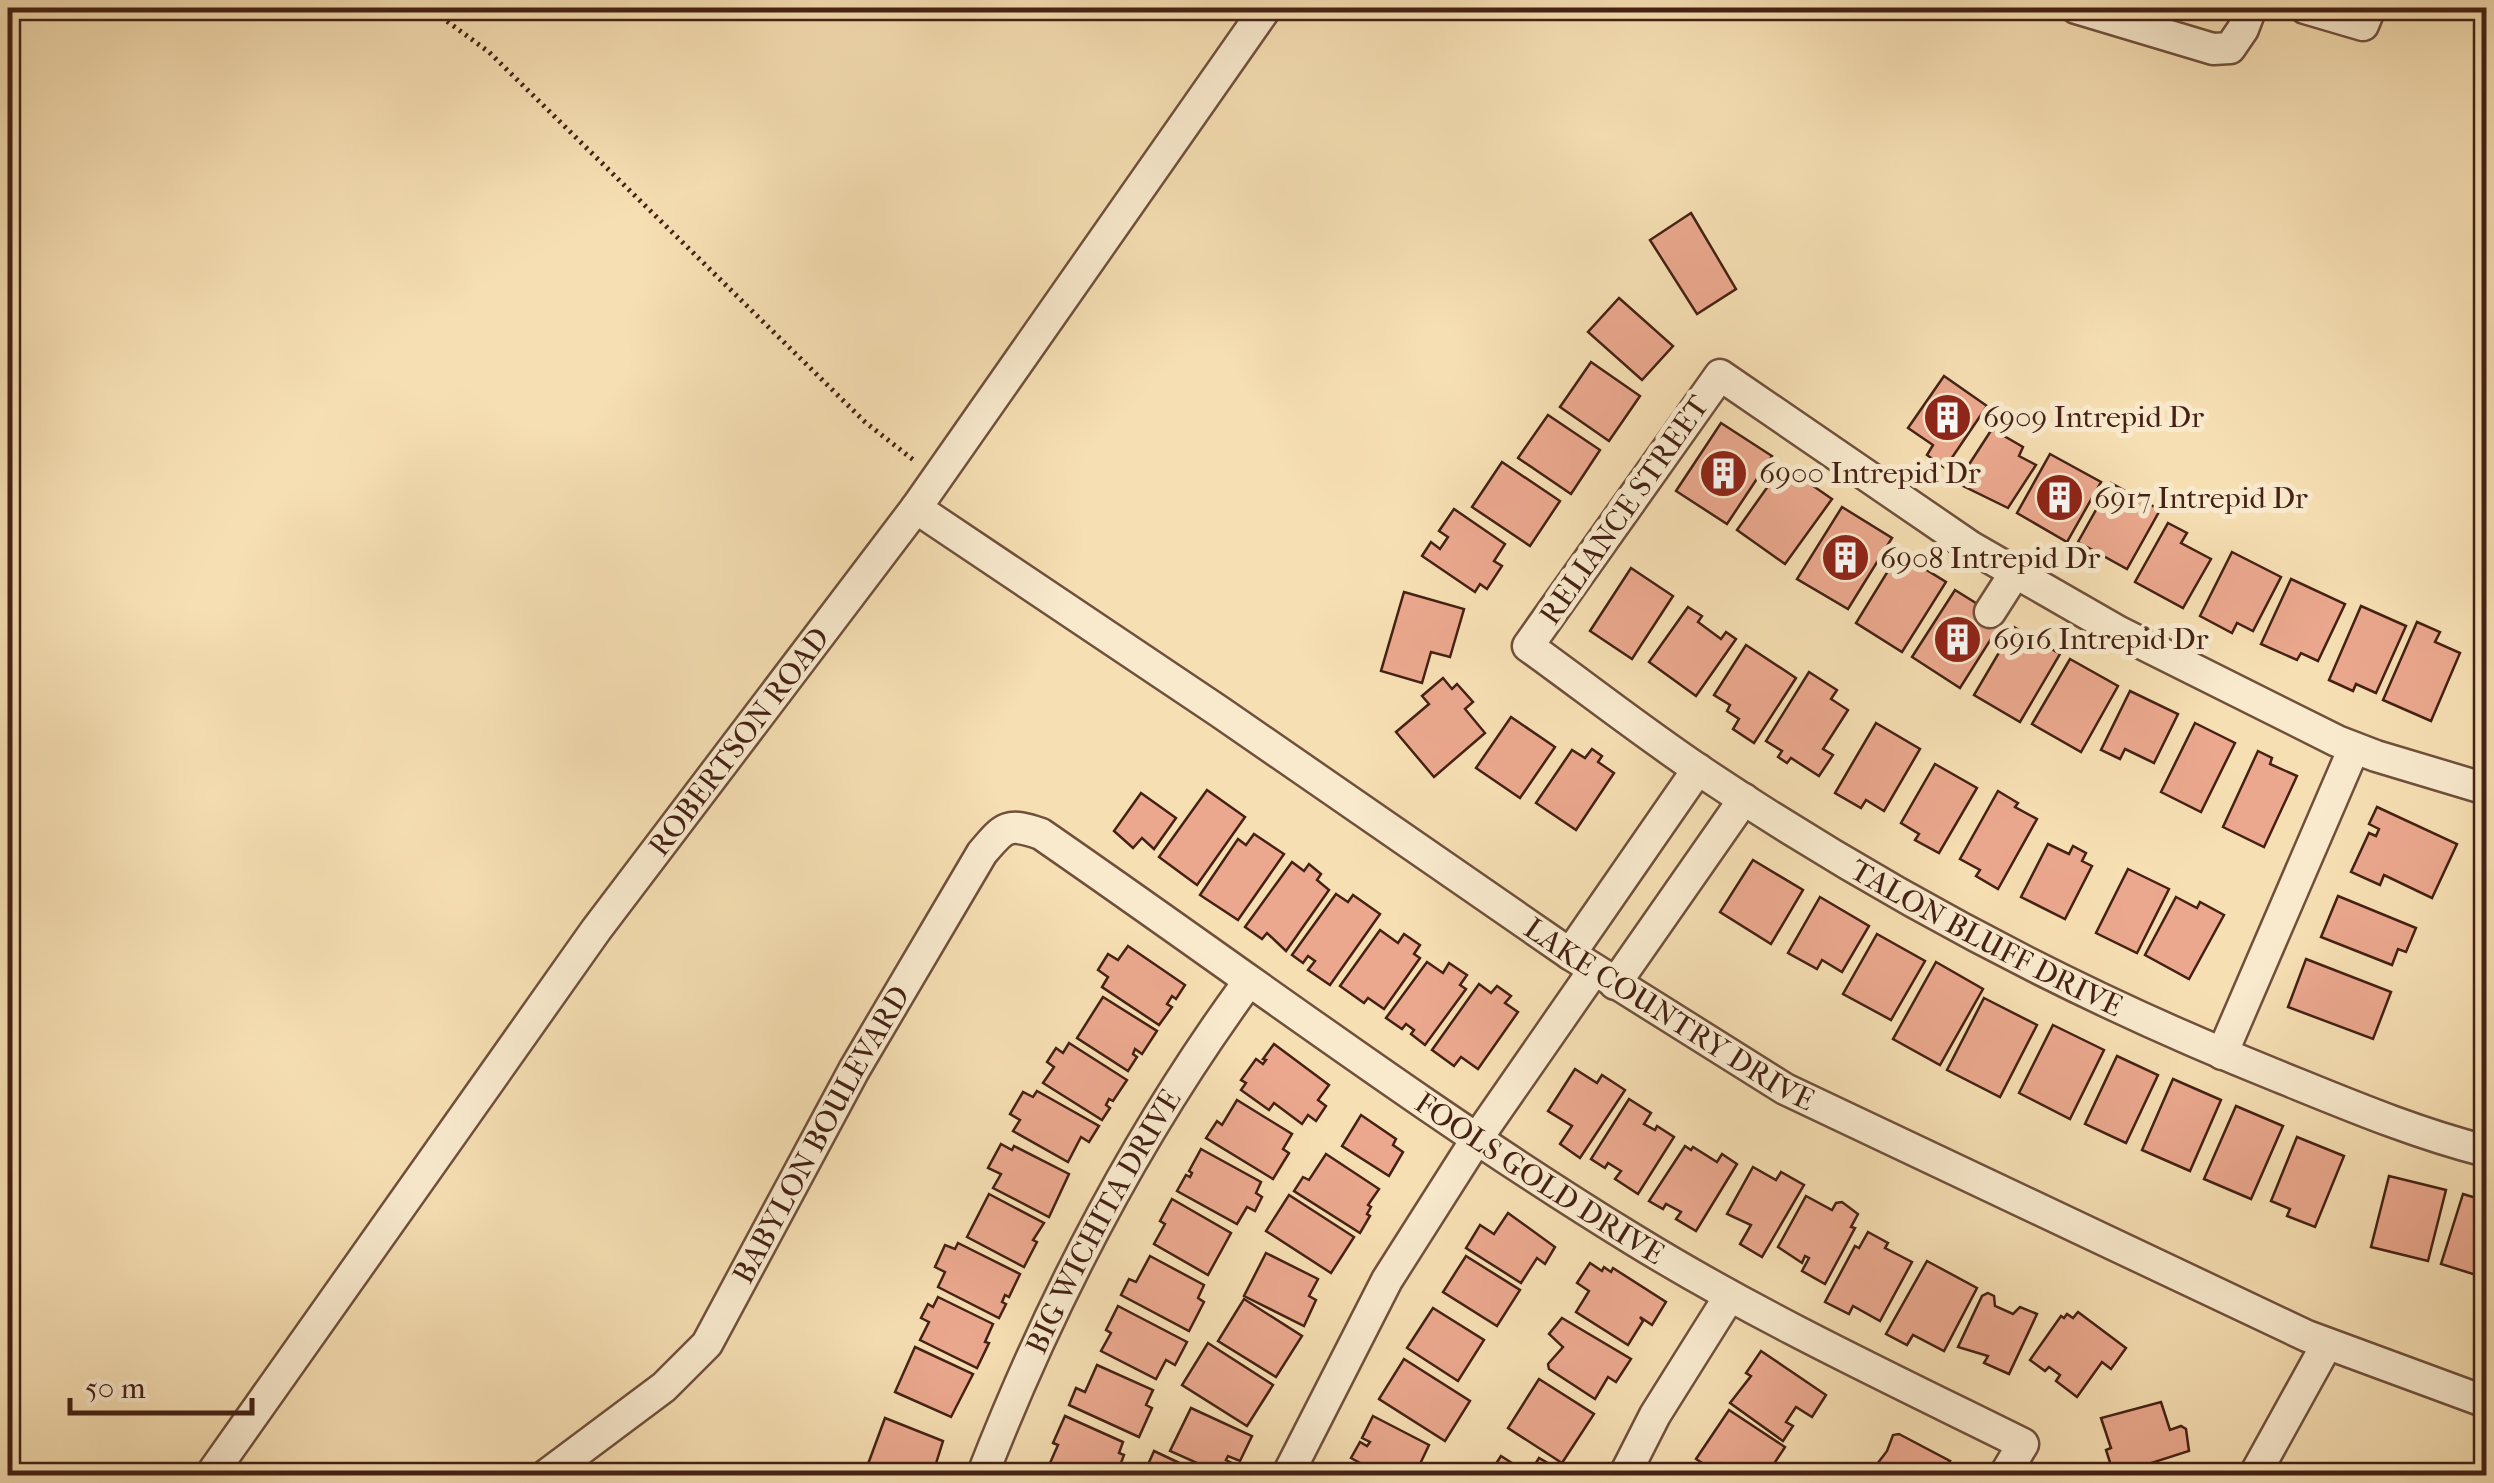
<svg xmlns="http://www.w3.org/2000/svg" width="2494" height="1483" font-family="'IM FELL French Canon',serif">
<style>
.building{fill:#eba88e;stroke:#442114;stroke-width:2.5}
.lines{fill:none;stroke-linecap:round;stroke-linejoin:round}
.minor-casing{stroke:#70503c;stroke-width:35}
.path{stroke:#442114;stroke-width:5;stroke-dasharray:2.5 5;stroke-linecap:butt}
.minor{stroke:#f9eace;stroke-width:30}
.labels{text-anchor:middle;stroke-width:10;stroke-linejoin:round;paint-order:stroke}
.poi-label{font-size:30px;fill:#442114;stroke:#f9eace;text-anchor:start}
.street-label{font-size:30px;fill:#442114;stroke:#f9eace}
</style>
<rect width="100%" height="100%" fill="#f6dfb3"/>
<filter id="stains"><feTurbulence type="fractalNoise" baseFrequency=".002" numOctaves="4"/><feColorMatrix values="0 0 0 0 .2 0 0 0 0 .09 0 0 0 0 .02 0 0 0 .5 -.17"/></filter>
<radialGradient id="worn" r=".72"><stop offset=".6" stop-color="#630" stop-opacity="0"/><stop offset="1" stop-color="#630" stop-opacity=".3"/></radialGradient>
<g class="building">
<polygon points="1691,213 1736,289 1697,314 1650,240"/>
<polygon points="1619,298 1673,346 1642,380 1588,332"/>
<polygon points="1591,362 1640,396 1609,441 1560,407"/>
<polygon points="1944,376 1987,406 1945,468 1927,455 1933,445 1908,428"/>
<polygon points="1548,415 1600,450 1571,494 1518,458"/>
<polygon points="1721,423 1772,456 1727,524 1676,491"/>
<polygon points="1992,429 2023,447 2019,456 2036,465 2008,508 1957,483"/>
<polygon points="2050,454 2101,482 2067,542 2017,513"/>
<polygon points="1502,462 1560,501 1530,546 1472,507"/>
<polygon points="1783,465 1832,499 1785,564 1737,530"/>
<polygon points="2111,483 2160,510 2127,569 2078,542"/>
<polygon points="1842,507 1892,538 1848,609 1797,579"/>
<polygon points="1454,509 1505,544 1494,561 1502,566 1487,589 1480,584 1475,592 1422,556 1431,542 1440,549 1448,537 1439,531"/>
<polygon points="2168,523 2187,533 2181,543 2211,559 2183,608 2135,582"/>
<polygon points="2232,552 2281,577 2253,631 2237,623 2232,633 2200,616"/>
<polygon points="1899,553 1946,582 1902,652 1856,623"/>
<polygon points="1631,568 1673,596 1632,659 1590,631"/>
<polygon points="2291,579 2345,604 2318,661 2301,653 2297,660 2261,644"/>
<polygon points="1955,590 2003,620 1960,688 1912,657"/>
<polygon points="1404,592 1464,609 1450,657 1431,652 1422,683 1381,671"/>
<polygon points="2361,606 2406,626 2376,693 2356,684 2353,691 2329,680"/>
<polygon points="1688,607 1702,616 1698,622 1721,639 1726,632 1736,639 1696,696 1649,662"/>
<polygon points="2417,622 2440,632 2435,642 2460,653 2431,721 2383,700"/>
<polygon points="2014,627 2060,654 2020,722 1974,695"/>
<polygon points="1746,645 1796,678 1754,743 1733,729 1739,719 1727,711 1730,705 1714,695"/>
<polygon points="2070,659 2118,686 2081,752 2032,724"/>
<polygon points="1809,672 1837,690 1831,699 1848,710 1823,749 1833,755 1819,776 1791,758 1787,763 1778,757 1782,751 1766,741"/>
<polygon points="1443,678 1452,689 1457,684 1473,702 1465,709 1485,733 1434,777 1396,732 1429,704 1422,696"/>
<polygon points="2130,691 2178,714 2154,763 2125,749 2120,759 2101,750"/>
<polygon points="1511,717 1555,747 1520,798 1476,768"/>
<polygon points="1876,723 1920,749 1884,811 1866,800 1861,808 1835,793"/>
<polygon points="2195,723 2235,743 2201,812 2161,792"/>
<polygon points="1592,749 1602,756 1598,762 1614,773 1576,830 1536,803 1572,750 1585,758"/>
<polygon points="2258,751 2272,758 2270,764 2297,776 2264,847 2223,827"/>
<polygon points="1935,764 1977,788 1939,853 1915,840 1919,834 1901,823"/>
<polygon points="1207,790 1245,817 1197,885 1159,857"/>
<polygon points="1998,791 2018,803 2015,807 2037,819 1998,889 1976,876 1980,870 1960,859"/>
<polygon points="1141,793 1176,818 1154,849 1142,838 1133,848 1114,831"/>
<polygon points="2377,807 2457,844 2432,898 2384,875 2380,885 2351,872 2369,833 2376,836 2379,829 2369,824"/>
<polygon points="1254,834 1284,854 1238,920 1200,895 1238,839 1246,845"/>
<polygon points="2048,844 2069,854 2073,846 2086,853 2082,861 2092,866 2065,919 2021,897"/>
<polygon points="1753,860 1803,890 1771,944 1720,912"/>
<polygon points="1292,862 1304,871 1309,864 1321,874 1317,880 1329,890 1286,951 1267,933 1262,939 1245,927"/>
<polygon points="2128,869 2169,889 2137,953 2096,933"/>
<polygon points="1336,894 1348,902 1353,895 1380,914 1330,985 1308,970 1315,961 1308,956 1303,963 1292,955"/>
<polygon points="2338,896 2416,928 2406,952 2398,949 2392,965 2321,937"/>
<polygon points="1820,897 1869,926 1842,972 1822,960 1817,969 1788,953"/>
<polygon points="2176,897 2197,908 2200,902 2224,915 2189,979 2145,955"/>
<polygon points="1380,930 1398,943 1404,934 1420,945 1414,954 1420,958 1384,1009 1368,998 1364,1003 1340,986"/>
<polygon points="1877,934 1925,961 1891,1020 1843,994"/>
<polygon points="1128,946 1185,985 1176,999 1172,996 1167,1004 1172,1007 1159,1025 1102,987 1108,977 1098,970 1108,954 1118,960"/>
<polygon points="2306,959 2391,992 2373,1039 2288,1007"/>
<polygon points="1427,962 1443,973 1449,963 1467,975 1460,985 1466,989 1425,1045 1411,1034 1414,1030 1406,1024 1402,1029 1386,1018"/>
<polygon points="1936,962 1983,989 1940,1065 1893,1039"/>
<polygon points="1479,984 1491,993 1497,986 1511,996 1505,1003 1518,1012 1478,1069 1461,1057 1454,1066 1432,1050"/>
<polygon points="1103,997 1157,1031 1142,1054 1135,1049 1133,1054 1137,1057 1128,1071 1077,1038"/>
<polygon points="1984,998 2037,1025 2000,1097 1947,1070"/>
<polygon points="2053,1025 2104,1050 2070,1119 2019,1093"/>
<polygon points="1069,1043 1127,1080 1113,1101 1109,1099 1106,1105 1110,1108 1102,1120 1043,1083 1054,1067 1047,1062 1056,1048 1063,1053"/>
<polygon points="1274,1044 1329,1085 1318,1100 1326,1106 1316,1121 1308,1115 1302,1124 1274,1103 1269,1110 1241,1090 1246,1083 1241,1080 1256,1059 1263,1064 1266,1060 1263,1059"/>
<polygon points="2117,1056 2158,1075 2126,1143 2085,1124"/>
<polygon points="1575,1069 1597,1083 1602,1075 1625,1090 1580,1158 1560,1144 1572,1126 1548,1111"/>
<polygon points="2173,1079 2221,1100 2190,1171 2142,1150"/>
<polygon points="1037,1091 1099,1126 1089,1142 1081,1137 1068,1162 1013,1131 1020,1120 1010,1114 1023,1092 1033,1097"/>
<polygon points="1629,1099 1651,1113 1644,1124 1655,1130 1657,1126 1674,1137 1638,1194 1615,1179 1621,1171 1608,1163 1605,1168 1591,1159"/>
<polygon points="1237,1100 1292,1134 1283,1149 1289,1153 1273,1179 1206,1138 1217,1121 1222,1125"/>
<polygon points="2236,1106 2283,1126 2251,1199 2204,1179"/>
<polygon points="1361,1115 1396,1139 1393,1145 1403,1152 1389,1176 1342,1146"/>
<polygon points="2297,1137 2344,1156 2315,1227 2287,1216 2290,1209 2271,1201"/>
<polygon points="1001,1144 1012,1150 1014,1146 1069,1174 1049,1217 993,1188 1001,1174 988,1168"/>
<polygon points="1685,1146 1691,1150 1693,1147 1717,1162 1722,1154 1737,1164 1696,1231 1676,1219 1681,1212 1666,1204 1663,1209 1649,1201"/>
<polygon points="1201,1149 1261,1182 1256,1193 1262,1197 1255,1211 1247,1207 1237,1224 1177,1191 1186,1175 1190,1177 1192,1173 1189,1171"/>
<polygon points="1326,1154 1379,1189 1368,1205 1371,1207 1367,1214 1370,1216 1360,1233 1294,1191 1303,1177 1309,1180"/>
<polygon points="1753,1167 1776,1180 1781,1172 1804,1185 1762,1257 1740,1244 1751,1225 1727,1214"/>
<polygon points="2389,1176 2446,1190 2428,1261 2371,1247"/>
<polygon points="989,1194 1044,1223 1033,1240 1037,1242 1024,1267 967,1237"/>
<polygon points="2463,1194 2486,1201 2486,1278 2441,1264"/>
<polygon points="1289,1195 1354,1237 1331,1273 1266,1231"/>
<polygon points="1806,1196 1832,1210 1836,1203 1842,1202 1858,1214 1851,1227 1855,1228 1825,1284 1802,1271 1809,1258 1805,1256 1802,1263 1778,1247"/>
<polygon points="1172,1199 1231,1233 1208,1275 1154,1244 1165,1224 1160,1221"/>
<polygon points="1508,1213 1555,1247 1545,1264 1537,1258 1521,1283 1466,1248 1480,1225 1494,1234"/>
<polygon points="1868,1232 1888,1243 1885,1248 1912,1262 1880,1321 1853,1306 1849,1314 1825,1302 1855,1246 1859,1248"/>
<polygon points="958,1243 1020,1274 1009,1297 1005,1295 1002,1302 1006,1304 999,1318 938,1287 945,1272 935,1267 945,1245 955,1249"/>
<polygon points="1266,1253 1318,1279 1309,1296 1316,1300 1304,1326 1244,1296"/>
<polygon points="1150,1256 1204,1285 1198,1298 1204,1302 1189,1331 1121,1295 1129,1279 1136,1282"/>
<polygon points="1466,1256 1520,1290 1497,1326 1443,1292"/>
<polygon points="1927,1261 1977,1288 1944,1351 1913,1335 1907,1345 1886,1334"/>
<polygon points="1590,1263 1602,1271 1604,1267 1611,1272 1613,1268 1666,1302 1652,1325 1640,1317 1643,1321 1628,1345 1576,1312 1589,1291 1577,1283"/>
<polygon points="1988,1293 1994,1296 1995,1306 2013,1314 2020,1307 2037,1314 2009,1374 1984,1363 1988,1356 1958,1347 1982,1296"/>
<polygon points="938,1297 993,1324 985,1342 989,1343 977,1368 920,1340 929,1322 921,1318 928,1304 933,1307"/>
<polygon points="1244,1299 1302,1336 1276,1377 1218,1341"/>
<polygon points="1118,1306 1187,1342 1175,1365 1166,1360 1156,1379 1101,1351 1111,1333 1106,1330"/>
<polygon points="1433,1308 1484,1340 1458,1381 1407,1348"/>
<polygon points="2078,1312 2126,1348 2111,1369 2102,1362 2077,1397 2056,1381 2060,1375 2049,1367 2045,1371 2030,1360 2061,1316 2064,1318 2067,1314 2073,1318"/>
<polygon points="1562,1318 1631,1359 1616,1382 1608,1377 1595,1399 1549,1369 1548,1364 1563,1347 1549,1334"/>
<polygon points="1208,1343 1273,1385 1247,1426 1182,1385"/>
<polygon points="915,1347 973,1374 951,1417 895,1392"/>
<polygon points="1761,1351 1826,1395 1812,1417 1796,1407 1786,1422 1793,1426 1783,1441 1730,1403 1751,1376 1746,1373"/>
<polygon points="1404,1359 1470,1401 1445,1441 1379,1399"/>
<polygon points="1097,1365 1153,1390 1146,1405 1152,1408 1139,1437 1069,1405 1076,1388 1085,1392"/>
<polygon points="1539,1379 1594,1414 1562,1463 1508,1428"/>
<polygon points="2161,1402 2170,1430 2181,1426 2186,1429 2189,1451 2114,1475 2106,1450 2111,1448 2101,1418"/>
<polygon points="1191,1408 1252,1436 1240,1461 1228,1456 1226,1460 1232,1463 1226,1476 1170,1451"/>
<polygon points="1729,1410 1785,1447 1766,1476 1722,1476 1696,1459"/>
<polygon points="1065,1416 1123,1442 1119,1453 1124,1455 1116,1476 1080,1476 1050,1463 1058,1445 1053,1443"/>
<polygon points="1373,1416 1429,1445 1420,1464 1427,1469 1424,1476 1384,1476 1351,1458 1360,1442 1367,1446 1370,1442 1362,1438"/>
<polygon points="885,1418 943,1441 932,1476 898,1476 868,1464"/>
<polygon points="1899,1434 1950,1461 1940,1476 1868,1476 1887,1451 1893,1435"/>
<polygon points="1154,1451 1207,1476 1143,1476"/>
<polygon points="1501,1456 1529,1474 1539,1458 1560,1470 1557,1476 1488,1476"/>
</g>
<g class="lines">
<defs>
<g id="minor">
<polyline points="2076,8 2213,49 2230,48 2243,29 2251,8"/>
<polyline points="2305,8 2363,25 2370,8"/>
<path id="s1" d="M916,508L1220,712L1570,954L1785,1089L2307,1336L2486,1402"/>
<polyline points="1990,612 2015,573"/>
<path id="s2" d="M2486,789L2376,756L2337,741L2119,632L1971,547L1720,375L1528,646C1585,687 1641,731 1699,770C1881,892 2077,996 2280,1077C2349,1105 2415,1133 2486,1151"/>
<polyline points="1570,954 1698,769"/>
<polyline points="1615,984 1744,799"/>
<polyline points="2222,1054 2354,748"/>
<path id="s3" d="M210,1476L596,930L916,508L1266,8"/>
<path id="s4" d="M545,1476L664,1387L707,1344L854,1070L982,853C1004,827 1007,822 1041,834C1238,970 1430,1115 1634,1240C1759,1317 1892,1379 2023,1444L2004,1476"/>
<path id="s5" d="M982,1476C1050,1302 1139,1131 1249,981"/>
<polyline points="1287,1476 1387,1280 1476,1140 1594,970"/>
<polyline points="1624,1476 1655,1415 1729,1297"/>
<polyline points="2254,1476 2327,1344"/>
</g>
</defs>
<use href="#minor" class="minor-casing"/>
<polyline class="path" points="429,8 489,52 865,422 916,462"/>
<use href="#minor" class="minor"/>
</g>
<defs>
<symbol id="building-disc" viewBox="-11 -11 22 22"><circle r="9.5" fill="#8f2418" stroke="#f9eace"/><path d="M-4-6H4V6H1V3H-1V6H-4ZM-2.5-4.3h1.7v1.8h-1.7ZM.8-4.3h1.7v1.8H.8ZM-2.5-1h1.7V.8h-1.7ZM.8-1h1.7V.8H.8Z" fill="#fff"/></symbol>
</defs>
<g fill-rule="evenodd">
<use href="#building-disc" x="1920" y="390" width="55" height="55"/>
<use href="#building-disc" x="1696" y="446" width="55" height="55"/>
<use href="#building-disc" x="2032" y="470" width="55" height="55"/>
<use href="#building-disc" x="1818" y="530" width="55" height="55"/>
<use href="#building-disc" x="1930" y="612" width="55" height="55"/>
</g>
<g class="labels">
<g class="poi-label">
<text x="1983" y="427">6909 Intrepid Dr</text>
<text x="1759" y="483">6900 Intrepid Dr</text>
<text x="2094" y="508">6917 Intrepid Dr</text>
<text x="1880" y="568">6908 Intrepid Dr</text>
<text x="1993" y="649">6916 Intrepid Dr</text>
</g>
<g class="street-label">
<text transform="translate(1624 510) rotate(-55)" y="10">RELIANCE STREET</text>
<text dy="10" stroke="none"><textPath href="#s3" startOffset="905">ROBERTSON ROAD</textPath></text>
<text dy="10" stroke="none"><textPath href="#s2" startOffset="1752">TALON BLUFF DRIVE</textPath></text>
<text dy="10" stroke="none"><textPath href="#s1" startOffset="908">LAKE COUNTRY DRIVE</textPath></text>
<text dy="10" stroke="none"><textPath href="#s4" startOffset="448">BABYLON BOULEVARD</textPath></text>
<text dy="10" stroke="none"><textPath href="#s4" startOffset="1448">FOOLS GOLD DRIVE</textPath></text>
<text dy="10" stroke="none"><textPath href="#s5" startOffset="282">BIG WICHITA DRIVE</textPath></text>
</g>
</g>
<rect width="2494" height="1483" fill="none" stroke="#f6dfb3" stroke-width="40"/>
<rect x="10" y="10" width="2474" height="1463" fill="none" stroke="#442114" stroke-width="5"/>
<rect x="20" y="20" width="2454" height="1443" fill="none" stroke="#442114" stroke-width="2.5"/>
<path d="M70 1398v15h182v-15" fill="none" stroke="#442114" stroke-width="5"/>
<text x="85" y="1398" font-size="30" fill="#442114" stroke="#f9eace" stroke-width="8" paint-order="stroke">50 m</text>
<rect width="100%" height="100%" filter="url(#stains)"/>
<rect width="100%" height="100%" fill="url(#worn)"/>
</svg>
